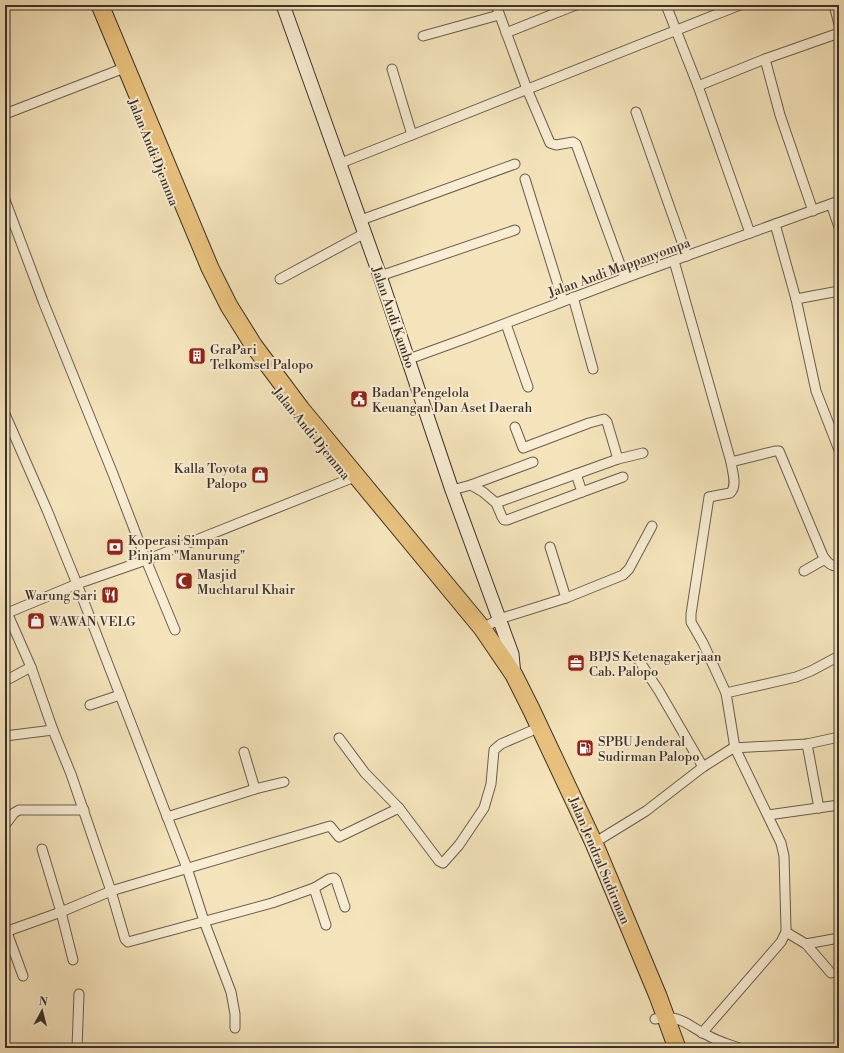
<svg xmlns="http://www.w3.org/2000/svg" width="844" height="1053" font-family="'Libre Bodoni',serif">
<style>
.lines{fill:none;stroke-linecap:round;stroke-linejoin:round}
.street-casing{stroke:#6a5d4e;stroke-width:11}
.secondary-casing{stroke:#3c3029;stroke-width:15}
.highway-casing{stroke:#3c3029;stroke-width:19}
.street{stroke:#f8edd3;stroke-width:9}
.secondary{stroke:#f8edd3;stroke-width:13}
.highway{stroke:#eac27e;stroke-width:17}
.labels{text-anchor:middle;stroke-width:4;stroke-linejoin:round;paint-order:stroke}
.street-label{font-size:13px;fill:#3c3029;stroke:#f8edd3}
.poi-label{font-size:13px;fill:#3c3029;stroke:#f8edd3;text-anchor:start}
</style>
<rect width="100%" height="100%" fill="#f5e4bb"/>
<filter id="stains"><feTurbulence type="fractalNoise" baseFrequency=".005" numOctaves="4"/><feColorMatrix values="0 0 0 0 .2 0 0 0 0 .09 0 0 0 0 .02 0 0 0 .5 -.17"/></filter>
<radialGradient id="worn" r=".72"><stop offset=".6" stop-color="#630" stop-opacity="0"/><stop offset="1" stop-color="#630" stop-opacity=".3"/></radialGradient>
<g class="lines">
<defs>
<g id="street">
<polyline points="496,5 527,89 550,143 556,145 573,142 576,144 625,278"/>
<polyline points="666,5 698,86 750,233"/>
<polyline points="834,5 839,24"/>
<polyline points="506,33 576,5"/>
<polyline points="423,36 499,15"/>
<polyline points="765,59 780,115 813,211"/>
<polyline points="392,69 412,135"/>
<polyline points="698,86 765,59 839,33"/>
<polyline points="636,112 687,256"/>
<polyline points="5,114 119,70 125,66"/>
<polyline points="341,163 740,5"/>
<polyline points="525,179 563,301"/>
<polyline points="5,200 43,301 113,474 146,560 175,630"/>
<polyline points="831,204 839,227"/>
<polyline points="361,220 515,164"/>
<polyline points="775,224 796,299 816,391 839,450"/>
<path d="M674,261L731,462C732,471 738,486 730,493L709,497L691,614V622L703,643L726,693L735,748L781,843L784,856L786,928V932L781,942L702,1033"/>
<polyline points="380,276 515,230"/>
<polyline points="280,279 365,233"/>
<polyline points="573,297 593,369"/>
<polyline points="796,299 839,291"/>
<polyline points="506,324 528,387"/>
<polyline points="409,359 467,338 625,278 839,201"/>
<polyline points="5,414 47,510 77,584 187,868 204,921 231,992 235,1014 235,1028"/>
<polyline points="515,427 523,448 589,423 604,419 607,422 618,459"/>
<path d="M731,462L775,451H779L823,556C827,562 831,567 839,566"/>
<polyline points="471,485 533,462"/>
<polyline points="452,490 471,485 483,492 496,503 618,459 643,453"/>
<polyline points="582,492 623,477"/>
<polyline points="496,503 502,517 504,520 507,520 582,492 576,474"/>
<polyline points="550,547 566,598"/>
<polyline points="804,571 825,559"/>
<polyline points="5,608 31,667 53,730 71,774 111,891 330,826 339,837 399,808 439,861 443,863 459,845 484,808 491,784 494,750 501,744 531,731"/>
<polyline points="5,614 77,584 146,560 357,476"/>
<polyline points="480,630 499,619 566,598 623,575 629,569 652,526"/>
<polyline points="638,659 659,691 703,767"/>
<polyline points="5,681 31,667"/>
<polyline points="726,693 796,677 811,671 839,656"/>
<polyline points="90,705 120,695"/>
<polyline points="5,736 53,730"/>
<polyline points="339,738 365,773 399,808"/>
<polyline points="807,744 819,808"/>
<polyline points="244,752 255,789"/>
<polyline points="768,815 839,805"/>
<polyline points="167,817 255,789 284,782"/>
<polyline points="5,825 14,813 19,810 84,810"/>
<polyline points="594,843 646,811 703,767 733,748 807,744 839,737"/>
<polyline points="42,849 61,912 73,960"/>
<polyline points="314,888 329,879 334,878 336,880 345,907"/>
<polyline points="5,927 23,976"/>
<polyline points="5,932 61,912 111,891 125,939 128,942 272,903 314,888 326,925"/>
<polyline points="786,932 806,944 831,973"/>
<polyline points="806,944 839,938"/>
<path d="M655,1019C682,1014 686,1025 707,1035C717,1041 728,1044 739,1048"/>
<polyline points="77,1048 79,994"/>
</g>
<polyline id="secondary" points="283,5 380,276 452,490 512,654 514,675"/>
<polyline id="highway" points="100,5 210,268 229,306 254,346 301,409 482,628 514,675 532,711 594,843 658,996 677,1048"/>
</defs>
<use href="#street" class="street-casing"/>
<use href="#secondary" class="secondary-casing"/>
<use href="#highway" class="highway-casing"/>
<use href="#street" class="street"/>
<use href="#secondary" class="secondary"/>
<use href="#highway" class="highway"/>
</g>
<defs>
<symbol id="building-square" viewBox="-11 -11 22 22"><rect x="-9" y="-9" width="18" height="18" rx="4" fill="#8f2418" stroke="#f8edd3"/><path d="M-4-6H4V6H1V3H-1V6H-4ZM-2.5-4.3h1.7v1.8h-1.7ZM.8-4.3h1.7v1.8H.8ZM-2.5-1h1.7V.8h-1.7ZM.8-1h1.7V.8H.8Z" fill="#fff"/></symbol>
<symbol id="civic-square" viewBox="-11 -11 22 22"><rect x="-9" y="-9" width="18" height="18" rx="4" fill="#8f2418" stroke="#f8edd3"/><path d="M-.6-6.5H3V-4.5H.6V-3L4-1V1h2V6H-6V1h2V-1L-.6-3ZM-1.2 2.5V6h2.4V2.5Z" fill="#fff"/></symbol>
<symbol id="shop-square" viewBox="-11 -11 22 22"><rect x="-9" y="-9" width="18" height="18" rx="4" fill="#8f2418" stroke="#f8edd3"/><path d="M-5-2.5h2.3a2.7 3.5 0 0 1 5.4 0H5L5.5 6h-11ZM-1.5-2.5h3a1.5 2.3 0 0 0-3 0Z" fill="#fff"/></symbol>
<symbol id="bank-square" viewBox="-11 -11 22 22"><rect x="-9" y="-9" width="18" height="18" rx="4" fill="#8f2418" stroke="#f8edd3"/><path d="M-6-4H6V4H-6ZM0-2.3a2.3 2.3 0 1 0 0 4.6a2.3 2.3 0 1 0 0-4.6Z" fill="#fff"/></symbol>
<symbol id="mosque-square" viewBox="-11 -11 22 22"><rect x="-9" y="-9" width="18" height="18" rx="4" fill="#8f2418" stroke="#f8edd3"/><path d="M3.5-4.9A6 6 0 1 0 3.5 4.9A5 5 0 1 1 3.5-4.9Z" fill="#fff"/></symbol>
<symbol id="restaurant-square" viewBox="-11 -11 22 22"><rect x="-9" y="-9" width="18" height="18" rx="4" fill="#8f2418" stroke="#f8edd3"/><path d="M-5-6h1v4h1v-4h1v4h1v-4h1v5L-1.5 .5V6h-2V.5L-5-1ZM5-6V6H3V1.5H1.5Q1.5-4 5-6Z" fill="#fff"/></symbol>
<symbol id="office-square" viewBox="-11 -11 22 22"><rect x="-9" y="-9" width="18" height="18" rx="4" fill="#8f2418" stroke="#f8edd3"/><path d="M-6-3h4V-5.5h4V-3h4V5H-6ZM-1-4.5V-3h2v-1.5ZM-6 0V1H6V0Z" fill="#fff"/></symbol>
<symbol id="fuel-square" viewBox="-11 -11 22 22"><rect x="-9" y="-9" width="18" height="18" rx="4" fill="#8f2418" stroke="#f8edd3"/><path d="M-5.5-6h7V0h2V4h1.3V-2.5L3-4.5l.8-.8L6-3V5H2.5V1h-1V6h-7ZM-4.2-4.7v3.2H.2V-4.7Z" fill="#fff"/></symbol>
</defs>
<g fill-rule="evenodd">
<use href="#building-square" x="187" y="346" width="20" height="20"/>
<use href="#civic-square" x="349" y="389" width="20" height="20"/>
<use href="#shop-square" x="250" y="465" width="20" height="20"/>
<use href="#bank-square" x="105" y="537" width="20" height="20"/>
<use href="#mosque-square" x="174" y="571" width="20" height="20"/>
<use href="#restaurant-square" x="100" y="585" width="20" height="20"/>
<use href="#shop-square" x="26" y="611" width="20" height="20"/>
<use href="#office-square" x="566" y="653" width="20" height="20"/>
<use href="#fuel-square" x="575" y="738" width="20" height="20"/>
</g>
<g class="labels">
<g class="street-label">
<text transform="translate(154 152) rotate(68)" y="5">Jalan Andi Djemma</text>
<text transform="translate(619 267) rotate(-20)" y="5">Jalan Andi Mappanyompa</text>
<text transform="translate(394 317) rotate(71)" y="5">Jalan Andi Kambo</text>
<text transform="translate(312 433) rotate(51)" y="5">Jalan Andi Djemma</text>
<text transform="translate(600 860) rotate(67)" y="5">Jalan Jendral Sudirman</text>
</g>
<g class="poi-label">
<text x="210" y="354">GraPari<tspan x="210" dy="15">Telkomsel Palopo</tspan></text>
<text x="372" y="397">Badan Pengelola<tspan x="372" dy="15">Keuangan Dan Aset Daerah</tspan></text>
<text x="247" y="473" text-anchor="end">Kalla Toyota<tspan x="247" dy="15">Palopo</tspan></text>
<text x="128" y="545">Koperasi Simpan<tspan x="128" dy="15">Pinjam "Manurung"</tspan></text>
<text x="197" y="579">Masjid<tspan x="197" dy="15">Muchtarul Khair</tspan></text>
<text x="97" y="600" text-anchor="end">Warung Sari</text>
<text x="49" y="626">WAWAN VELG</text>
<text x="589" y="661">BPJS Ketenagakerjaan<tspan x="589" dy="15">Cab. Palopo</tspan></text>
<text x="598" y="746">SPBU Jenderal<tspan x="598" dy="15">Sudirman Palopo</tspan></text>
</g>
</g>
<rect width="844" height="1053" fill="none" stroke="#f5e4bb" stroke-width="20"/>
<rect x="6" y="6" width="832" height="1041" fill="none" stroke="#3c3029" stroke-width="2"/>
<rect x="10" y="10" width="824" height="1033" fill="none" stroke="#3c3029"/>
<g transform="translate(42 1011) rotate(7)" stroke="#f8edd3" stroke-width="3" paint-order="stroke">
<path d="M0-3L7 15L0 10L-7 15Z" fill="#3c3029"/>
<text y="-6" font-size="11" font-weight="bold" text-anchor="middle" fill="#3c3029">N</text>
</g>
<rect width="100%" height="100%" filter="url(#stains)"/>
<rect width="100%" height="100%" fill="url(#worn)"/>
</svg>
